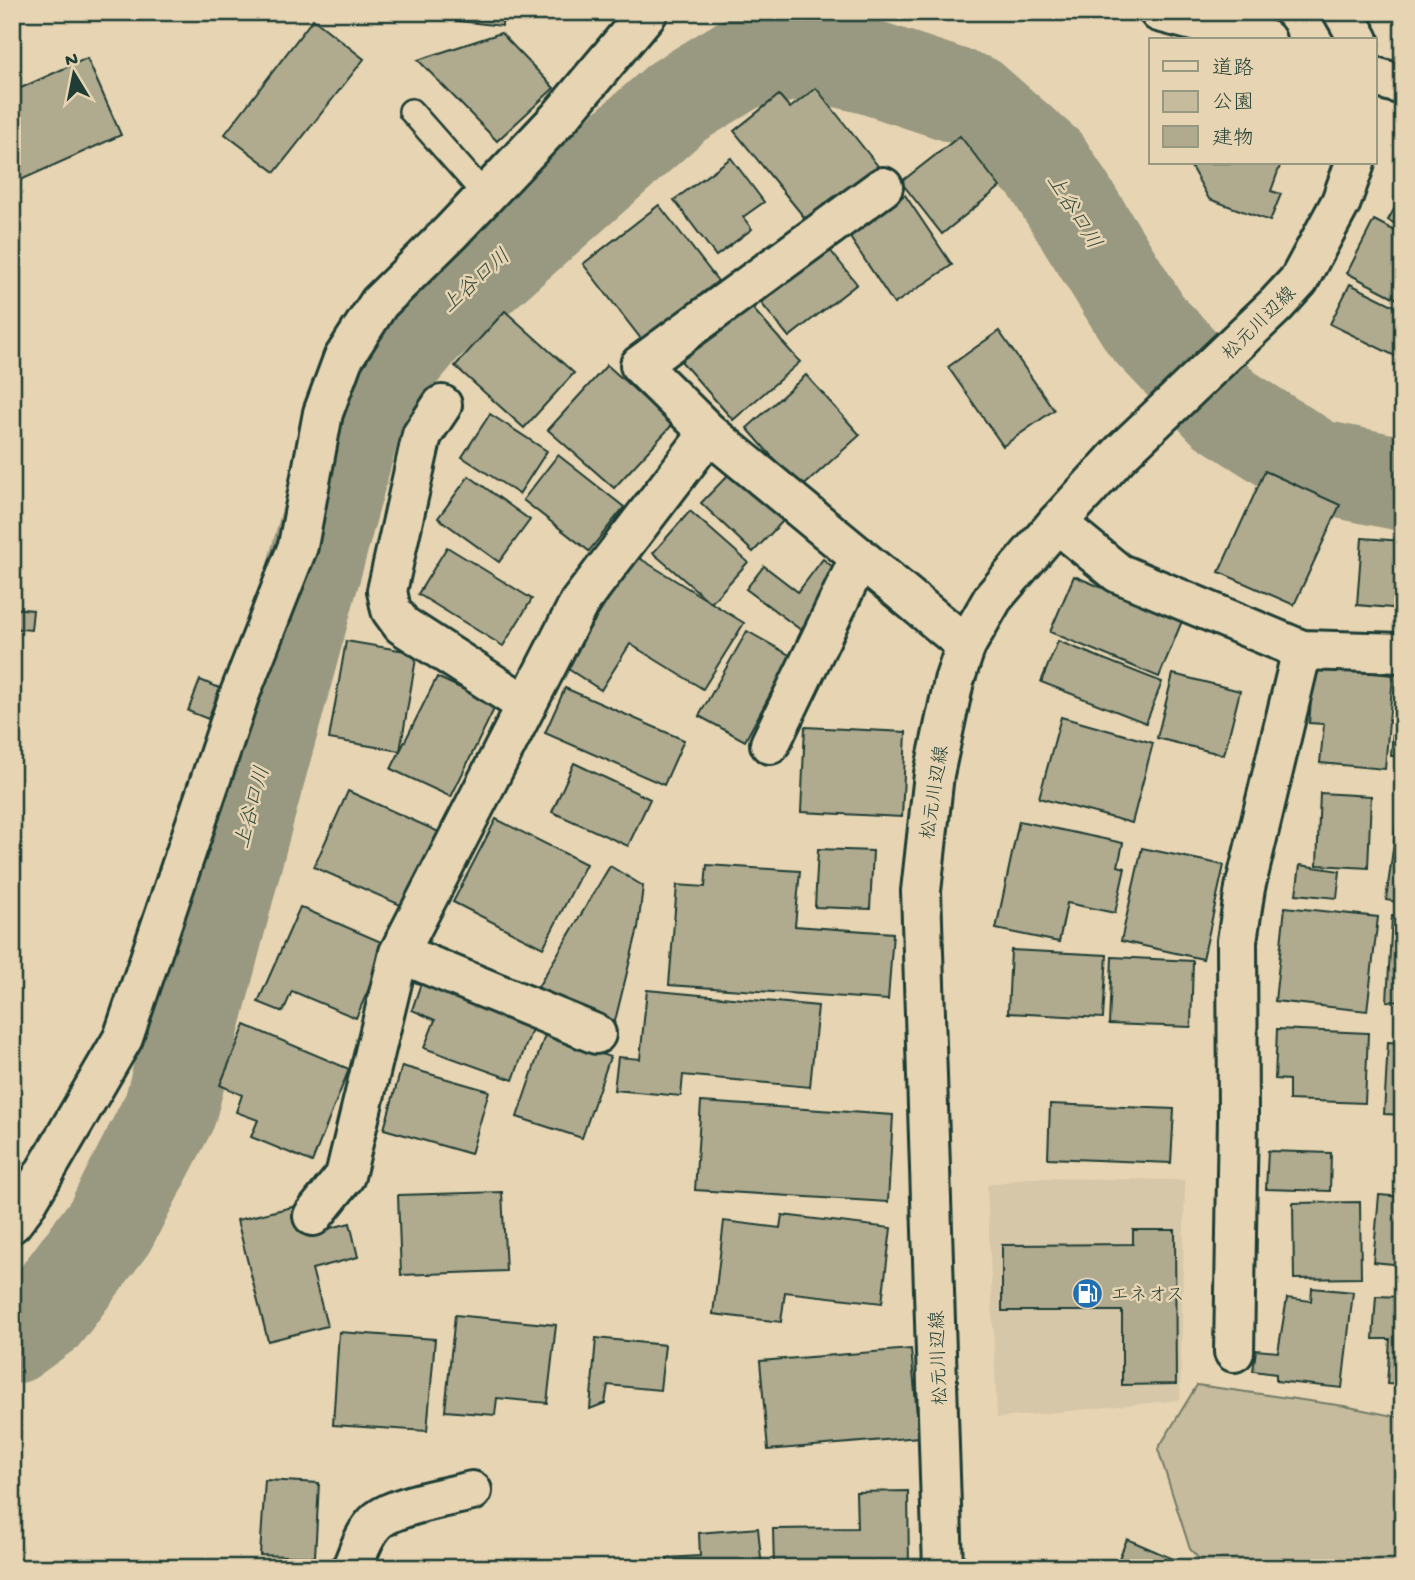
<svg xmlns="http://www.w3.org/2000/svg" width="1415" height="1580" font-family="'Gochi Hand','Klee One',sans-serif">
<style>
.built{fill:#d6c7a8}
.green{fill:#c6bb9d;stroke:#727c68;stroke-width:2}
.lines{fill:none;stroke-linecap:round;stroke-linejoin:round}
.river{stroke:#989980;stroke-width:94}
.building{fill:#b0aa8f;stroke:#1f3d34;stroke-width:2}
.lane-casing{stroke:#1f3d34;stroke-width:28}
.street-casing{stroke:#1f3d34;stroke-width:44}
.secondary-casing{stroke:#1f3d34;stroke-width:44}
.primary-casing{stroke:#1f3d34;stroke-width:44}
.lane{stroke:#e7d4b2;stroke-width:23}
.street{stroke:#e7d4b2;stroke-width:38}
.secondary{stroke:#e7d4b2;stroke-width:38}
.primary{stroke:#e7d4b2;stroke-width:38}
.labels{text-anchor:middle;stroke-width:5;stroke-linejoin:round;paint-order:stroke}
.street-label{font-size:19px;fill:#1f3d34;stroke:#e7d4b2}
.poi-label{font-size:19px;fill:#1f3d34;stroke:#e7d4b2;text-anchor:start}
.water-label{font-size:21px;font-style:italic;fill:#314b3f;stroke:#e7d4b2}
</style>
<rect width="100%" height="100%" fill="#e7d4b2"/>
<filter id="ink" filterUnits="userSpaceOnUse"><feTurbulence type="fractalNoise" baseFrequency=".0143" numOctaves="2"/><feDisplacementMap in="SourceGraphic" scale="14" xChannelSelector="R" yChannelSelector="G"/><feConvolveMatrix kernelMatrix="1 2 1 2 8 2 1 2 1" color-interpolation-filters="sRGB"/></filter>
<g filter="url(#ink)">
<polygon class="built" points="1027,1178 1185,1180 1180,1400 997,1418 987,1185"/>
<polygon class="green" points="1197,1385 1344,1406 1403,1418 1403,1568 1207,1568 1190,1549 1158,1449"/>
<g class="lines">
<polyline class="river" points="12,1337 45,1313 110,1226 170,1110 247,815 360,402 424,326 677,102 741,63 806,52 873,68 973,101 1046,165 1147,327 1224,408 1315,466 1403,484"/>
</g>
<g class="building">
<polygon points="423,12 503,12 502,26 422,17"/>
<polygon points="313,19 364,59 275,172 225,134"/>
<polygon points="501,33 554,88 497,141 418,60"/>
<polygon points="87,58 121,135 12,184 12,92"/>
<polygon points="816,88 878,166 808,222 734,131 779,95 790,108"/>
<polygon points="960,136 1000,187 942,234 901,182"/>
<polygon points="731,158 764,202 743,217 752,229 716,256 674,200"/>
<polygon points="1189,163 1281,163 1271,191 1281,194 1270,221 1209,199"/>
<polygon points="1403,193 1403,228 1388,220"/>
<polygon points="905,195 952,265 894,304 847,233"/>
<polygon points="659,205 718,281 642,340 583,264"/>
<polygon points="1374,220 1403,235 1403,302 1347,273"/>
<polygon points="830,250 857,284 789,337 761,303"/>
<polygon points="1350,284 1403,310 1403,360 1330,324"/>
<polygon points="747,302 800,362 733,420 680,360"/>
<polygon points="505,311 574,373 524,428 455,366"/>
<polygon points="999,331 1054,410 1003,446 948,367"/>
<polygon points="607,365 673,424 614,488 548,430"/>
<polygon points="806,375 860,435 800,489 747,428"/>
<polygon points="490,414 547,451 519,494 462,457"/>
<polygon points="558,455 624,507 589,551 523,500"/>
<polygon points="1265,471 1340,505 1294,605 1219,572"/>
<polygon points="731,472 783,521 753,552 701,503"/>
<polygon points="469,476 530,520 499,562 438,518"/>
<polygon points="690,511 748,562 711,603 653,553"/>
<polygon points="1362,538 1403,541 1403,609 1357,605"/>
<polygon points="447,547 532,599 503,646 418,594"/>
<polygon points="636,556 744,623 703,689 630,644 601,690 565,667"/>
<polygon points="823,559 843,575 801,630 746,589 764,566 798,592"/>
<polygon points="1074,576 1182,621 1159,677 1050,632"/>
<polygon points="12,608 33,610 31,630 12,628"/>
<polygon points="747,631 791,656 745,741 699,716"/>
<polygon points="346,641 417,653 400,751 329,739"/>
<polygon points="1058,641 1162,682 1146,723 1041,682"/>
<polygon points="1314,667 1393,675 1385,769 1320,763 1324,724 1309,723"/>
<polygon points="1173,674 1240,691 1224,755 1157,738"/>
<polygon points="437,677 496,705 451,797 391,769"/>
<polygon points="1397,677 1403,677 1403,756 1391,756"/>
<polygon points="200,680 220,688 208,719 188,711"/>
<polygon points="565,688 684,740 664,785 545,733"/>
<polygon points="1061,717 1153,743 1132,823 1039,798"/>
<polygon points="805,727 906,732 902,817 801,812"/>
<polygon points="574,763 650,799 628,846 552,812"/>
<polygon points="348,791 439,832 405,907 314,867"/>
<polygon points="1320,793 1371,796 1368,868 1317,865"/>
<polygon points="1398,813 1403,814 1403,903 1386,900"/>
<polygon points="496,819 586,864 543,948 453,902"/>
<polygon points="1019,821 1123,843 1118,866 1125,868 1115,913 1067,903 1059,942 996,929"/>
<polygon points="1142,848 1224,865 1203,959 1121,941"/>
<polygon points="818,849 873,851 870,909 815,907"/>
<polygon points="707,865 800,871 795,926 893,933 888,1000 669,985 677,885 705,887"/>
<polygon points="1300,865 1340,871 1337,898 1296,894"/>
<polygon points="610,866 643,886 638,928 612,1033 538,987"/>
<polygon points="300,907 388,945 356,1018 292,991 283,1012 258,1002"/>
<polygon points="1285,907 1378,917 1367,1011 1275,1001"/>
<polygon points="1392,916 1403,917 1403,1002 1387,1001"/>
<polygon points="1011,950 1107,955 1103,1018 1008,1013"/>
<polygon points="1112,957 1193,961 1191,1027 1109,1024"/>
<polygon points="422,980 535,1021 513,1080 424,1048 435,1020 412,1010"/>
<polygon points="647,990 818,1006 810,1087 683,1075 681,1096 614,1090 618,1057 640,1059"/>
<polygon points="245,1025 349,1069 312,1162 251,1137 258,1120 236,1112 242,1095 220,1085"/>
<polygon points="1277,1029 1368,1033 1365,1103 1289,1100 1289,1080 1275,1079"/>
<polygon points="545,1035 610,1057 582,1138 517,1117"/>
<polygon points="1388,1042 1403,1043 1403,1115 1384,1114"/>
<polygon points="402,1066 489,1091 471,1154 384,1129"/>
<polygon points="701,1102 893,1115 888,1202 695,1190"/>
<polygon points="1050,1104 1174,1109 1171,1163 1048,1158"/>
<polygon points="1268,1151 1331,1153 1330,1191 1266,1189"/>
<polygon points="502,1192 506,1271 401,1275 398,1195"/>
<polygon points="1379,1195 1403,1197 1403,1265 1373,1262"/>
<polygon points="1360,1202 1361,1278 1294,1279 1293,1203"/>
<polygon points="301,1205 308,1234 350,1223 358,1257 312,1269 327,1326 268,1341 237,1220"/>
<polygon points="782,1215 891,1228 882,1303 785,1292 781,1322 713,1314 724,1221 780,1228"/>
<polygon points="1133,1230 1175,1230 1176,1384 1122,1385 1122,1311 1002,1311 1002,1245 1133,1244"/>
<polygon points="1312,1288 1353,1292 1342,1388 1276,1381 1276,1374 1253,1371 1256,1350 1278,1352 1287,1298 1311,1301"/>
<polygon points="1376,1296 1403,1297 1403,1385 1387,1384 1390,1339 1373,1339"/>
<polygon points="455,1315 556,1325 547,1403 497,1398 495,1415 445,1411"/>
<polygon points="339,1332 435,1339 427,1431 333,1425"/>
<polygon points="596,1338 665,1345 660,1390 608,1385 605,1403 590,1409"/>
<polygon points="911,1349 919,1437 768,1450 760,1361"/>
<polygon points="265,1480 319,1483 315,1557 260,1555"/>
<polygon points="908,1491 909,1568 774,1568 773,1529 857,1528 856,1492"/>
<polygon points="758,1528 762,1568 668,1568 667,1558 700,1556 699,1533"/>
<polygon points="1127,1539 1194,1568 1115,1568"/>
</g>
<g class="lines">
<defs>
<polyline id="lane" points="411,111 486,196"/>
<g id="street">
<polyline points="1343,12 1359,40"/>
<polyline points="442,405 422,435 387,591 391,610 402,625 526,705"/>
<polyline points="709,433 640,365 883,187"/>
<polyline points="1057,523 1118,573 1302,650 1403,653"/>
<polyline points="770,744 860,557"/>
<polyline points="399,953 596,1034"/>
<polyline points="313,1216 345,1176 399,953 579,603 709,433 966,645"/>
<polyline points="12,1223 25,1206 123,1038 239,696 298,546 323,413 343,359 379,303 451,232 559,118 648,12"/>
<polyline points="1234,1352 1238,1115 1237,941 1245,888 1302,650"/>
<path d="M352,1568C358,1553 365,1531 378,1520C397,1505 448,1497 472,1491"/>
</g>
<polyline id="secondary" points="943,1568 921,891 934,774 954,681 966,645 993,598 1057,523 1121,453 1276,305 1299,280 1341,202 1355,163"/>
<g id="primary">
<polyline points="1159,12 1266,40"/>
<polyline points="1375,77 1403,85"/>
</g>
</defs>
<use href="#lane" class="lane-casing"/>
<use href="#street" class="street-casing"/>
<use href="#secondary" class="secondary-casing"/>
<use href="#primary" class="primary-casing"/>
<use href="#lane" class="lane"/>
<use href="#street" class="street"/>
<use href="#secondary" class="secondary"/>
<use href="#primary" class="primary"/>
</g>
</g>
<defs>
<symbol id="fuel-disc" viewBox="-11 -11 22 22"><circle r="9.5" fill="#1f6fb2" stroke="#e7d4b2"/><path d="M-5.5-6h7V0h2V4h1.3V-2.5L3-4.5l.8-.8L6-3V5H2.5V1h-1V6h-7ZM-4.2-4.7v3.2H.2V-4.7Z" fill="#fff"/></symbol>
</defs>
<g fill-rule="evenodd">
<use href="#fuel-disc" x="1070" y="1276" width="35" height="35"/>
</g>
<g class="labels">
<g class="street-label">
<text transform="translate(1258 322) rotate(-45)" y="7">松元川辺線</text>
<text transform="translate(933 792) rotate(-81)" y="7">松元川辺線</text>
<text transform="translate(937 1358) rotate(-92)" y="7">松元川辺線</text>
</g>
<g class="poi-label">
<text x="1110" y="1300">エネオス</text>
</g>
<g class="water-label">
<text transform="translate(1075 211) rotate(58)" y="7">上谷口川</text>
<text transform="translate(475 280) rotate(-42)" y="7">上谷口川</text>
<text transform="translate(251 807) rotate(-75)" y="7">上谷口川</text>
</g>
</g>
<rect width="1415" height="1580" fill="none" stroke="#e7d4b2" stroke-width="42"/>
<rect x="21" y="21" width="1373" height="1538" fill="none" stroke="#1f3d34" stroke-width="2.5" filter="url(#ink)"/>
<rect x="1149" y="38" width="228" height="126" fill="#e7d4b2" stroke="#979880" stroke-width="2"/>
<rect x="1163" y="61" width="35" height="10" fill="#e7d4b2" stroke="#979880" stroke-width="2"/>
<text x="1212" y="74" font-size="21" fill="#1f3d34">道路</text>
<rect x="1163" y="91" width="35" height="21" fill="#c6bb9d" stroke="#979880" stroke-width="2"/>
<text x="1212" y="108" font-size="21" fill="#1f3d34">公園</text>
<rect x="1163" y="126" width="35" height="21" fill="#b0aa8f" stroke="#979880" stroke-width="2"/>
<text x="1212" y="144" font-size="21" fill="#1f3d34">建物</text>
<g transform="translate(74 74) rotate(350)" stroke="#e7d4b2" stroke-width="5" paint-order="stroke">
<path d="M0-5L12 26L0 18L-12 26Z" fill="#1f3d34"/>
<text y="-10" font-size="19" font-weight="bold" text-anchor="middle" fill="#1f3d34">N</text>
</g>
</svg>
